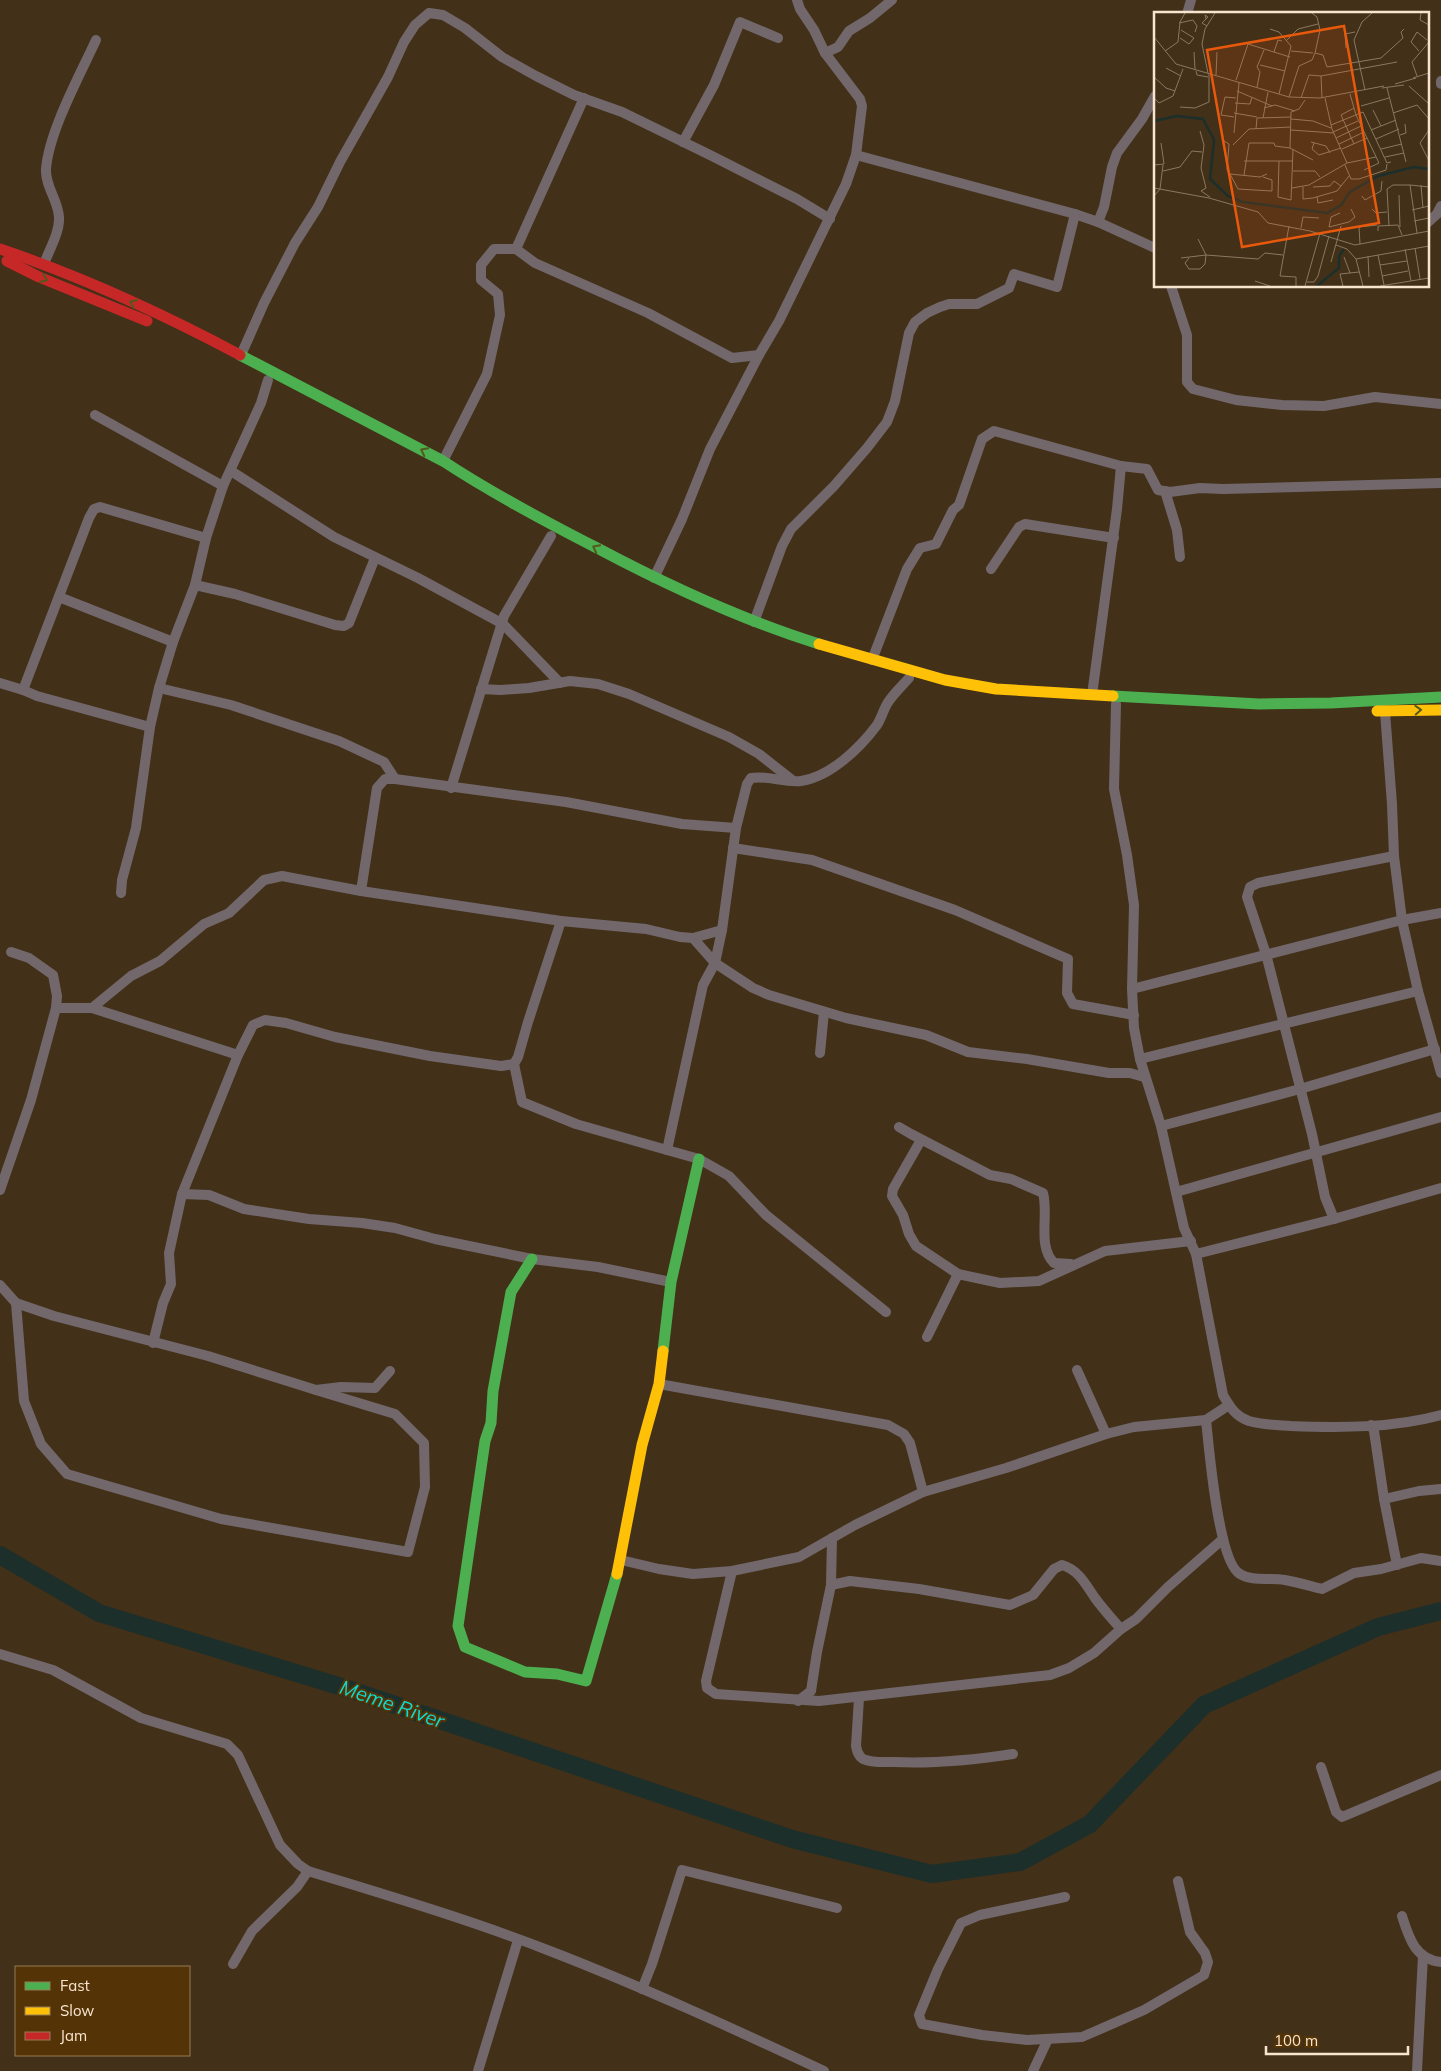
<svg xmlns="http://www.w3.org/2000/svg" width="1441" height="2071" font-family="Mulish,sans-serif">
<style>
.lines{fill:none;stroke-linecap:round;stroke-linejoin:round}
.river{stroke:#1d2f2b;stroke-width:18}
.street{stroke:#72686c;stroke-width:10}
.fast{stroke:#4caf50;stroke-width:11}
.slow{stroke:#ffc107;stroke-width:11}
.jam{stroke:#c62828;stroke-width:11}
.oneway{stroke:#52591c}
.labels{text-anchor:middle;stroke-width:4;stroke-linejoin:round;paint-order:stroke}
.water-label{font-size:20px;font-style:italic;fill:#0fdad0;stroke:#543406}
.inset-river{fill:none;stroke:#1d2f2b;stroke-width:2.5}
.inset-road{fill:none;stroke:#8b7861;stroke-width:1}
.view{fill:#e8590c;fill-opacity:0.15;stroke:#e8590c;stroke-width:2.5}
.inset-edge{fill:none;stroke:#f9e5cf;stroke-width:2.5}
</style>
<rect width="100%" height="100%" fill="#423018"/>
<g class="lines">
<polyline class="river" points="0,1555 99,1613 342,1687 792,1839 932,1874 1020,1862 1090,1824 1204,1705 1378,1627 1441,1611"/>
<g class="street">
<polyline points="1187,14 1191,0"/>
<polyline points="825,53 838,47 849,31 870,18 892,0"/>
<polyline points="1441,81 1441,84"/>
<polyline points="683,142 714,85 740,22 778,38"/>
<polyline points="856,155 1075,214 1098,222 1104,207 1112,167 1117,153 1142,119 1155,96"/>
<polyline points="1098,222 1155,248"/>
<polyline points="1427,223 1437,214 1441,206"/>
<polyline points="516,249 584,98"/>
<path d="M44,264C49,250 60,232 59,217C58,200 45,186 46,169C49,131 80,75 96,40"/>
<polyline points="1171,286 1187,335 1187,382 1193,389 1236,400 1282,405 1324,406 1375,397 1441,404"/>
<polyline points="241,355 264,303 295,243 318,207 340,162 388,77 404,42 415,25 429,13 443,15 465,28 502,57 536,76 574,95 622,112 710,155 797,199 830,219"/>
<polyline points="95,415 223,486"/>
<polyline points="443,461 487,374 500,315 498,294 481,280 481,265 494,249 516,249 535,263 648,313 732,358 759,355"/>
<polyline points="1121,466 1147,469 1158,490 1170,492 1200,488 1223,489 1441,483"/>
<polyline points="231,471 334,537 418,578 503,624 560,683"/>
<polyline points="1165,491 1177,530 1180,557"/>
<polyline points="991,569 1019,527 1025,524 1114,538"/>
<polyline points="654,578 682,519 710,449 759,355 779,321 846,184 856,155 862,106 860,99 825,53 814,30 800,9 797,0"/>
<polyline points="195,585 235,594 335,625 344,626 349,623 375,558"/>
<polyline points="59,597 173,642"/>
<polyline points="754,622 782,546 791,529 834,486 867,448 887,422 895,401 909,333 915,322 927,313 940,307 949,304 977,304 1009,288 1014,274 1057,287 1075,214"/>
<polyline points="872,660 907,569 920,548 936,544 953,510 959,505 982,439 994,431 1121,466 1117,509 1092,695"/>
<polyline points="0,683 23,690"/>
<polyline points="159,688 231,705 339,741 384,762 395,779"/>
<polyline points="481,689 501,690 529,688 570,681 598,684 629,694 729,737 759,754 792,780"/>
<path d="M1116,704L1114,789L1127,855L1134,905L1132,989L1134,1028L1140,1059L1161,1126L1184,1228L1196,1254L1223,1395C1230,1407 1235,1416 1249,1421C1263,1425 1278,1425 1291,1426C1341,1428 1393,1428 1441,1415"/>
<polyline points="1382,706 1385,712 1392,804 1394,856 1402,920 1418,991 1441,1073"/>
<polyline points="150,727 37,696 23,690 89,518 94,509 100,507 206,538"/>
<polyline points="451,788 504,616 551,536"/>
<polyline points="733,848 812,860 955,910 1068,959 1067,993 1073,1004 1134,1015"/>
<polyline points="361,891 377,788 385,779 395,779 566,802 682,824 736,828"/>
<polyline points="121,893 122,880 136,828 150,727 159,688 173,642 195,585 206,538 223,486 261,403 268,380"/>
<polyline points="561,921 528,1022 518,1057 514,1064 522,1102 576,1124 667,1150"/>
<polyline points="693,938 715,963 753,988 769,995 846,1018 926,1035 968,1052 1027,1059 1109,1073 1130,1073 1144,1077"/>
<polyline points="1132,989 1402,920 1441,913"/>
<polyline points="56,1008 92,1008 238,1055"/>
<polyline points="92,1008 131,976 160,961 204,924 229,913 264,880 282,876 361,891 561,921 646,929 680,937 693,938 722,930"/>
<polyline points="820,1053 824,1012"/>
<polyline points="1140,1059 1418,991"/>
<polyline points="1161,1126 1300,1089 1435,1049"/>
<path d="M899,1127L911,1134L990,1175L1011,1179L1043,1193C1049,1215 1037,1246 1054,1263L1071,1264"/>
<polyline points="921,1140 893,1189 892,1196 903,1215 909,1234 916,1246 958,1274 1000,1283 1039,1281 1105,1251 1191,1241"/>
<polyline points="0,1190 31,1100 56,1008 57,996 53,975 29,958 11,952"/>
<polyline points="1176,1192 1441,1117"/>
<polyline points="182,1194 209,1195 244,1209 309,1219 362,1223 395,1228 435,1239 532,1259 598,1267 671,1282"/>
<polyline points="1334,1219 1325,1197 1312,1134 1266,954 1247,897 1250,887 1258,883 1394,856"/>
<polyline points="1196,1254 1334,1219 1441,1188"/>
<polyline points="0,1285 16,1303 54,1316 208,1356 316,1390 341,1387 375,1388 390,1371"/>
<polyline points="16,1303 24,1401 41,1444 67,1474 221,1519 408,1552 425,1487 424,1443 395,1414 316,1390"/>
<path d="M886,1312L766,1215L729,1176L699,1159L667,1150L703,985L715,963L722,930L736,828L747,784L751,778C768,775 784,783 801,781C830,777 860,748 877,725C881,719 883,711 887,704C892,695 902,686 909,678"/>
<polyline points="927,1337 958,1274"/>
<polyline points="153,1343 163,1303 171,1284 169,1253 182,1194 238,1055 253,1025 265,1020 286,1023 335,1037 430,1056 501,1066 514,1064"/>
<polyline points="1077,1370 1106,1434"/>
<polyline points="659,1384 888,1425 904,1434 910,1443 923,1492"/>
<path d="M1206,1420C1209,1447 1218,1562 1240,1574C1253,1582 1270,1577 1285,1580C1297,1582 1310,1586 1322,1589L1354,1573L1381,1569L1421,1558L1441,1561"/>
<polyline points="1371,1425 1374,1431 1384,1499 1397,1565"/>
<polyline points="1384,1499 1419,1491 1441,1489"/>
<polyline points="621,1560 659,1569 693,1574 732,1571 799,1557 855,1525 923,1492 1006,1468 1106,1434 1134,1427 1206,1420 1229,1405"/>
<polyline points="732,1571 706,1681 707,1688 716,1694 819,1701 1050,1675 1069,1668 1094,1653 1121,1629 1136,1619 1168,1587 1223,1539"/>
<path d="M831,1585L850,1581L919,1589L1010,1605L1033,1595L1054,1569L1062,1565C1079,1570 1086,1585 1095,1598C1103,1609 1112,1619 1121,1629"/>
<path d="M0,1654L53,1670L141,1718L227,1744L238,1755L280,1845L298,1864L308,1871C389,1896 471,1920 550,1951C643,1987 734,2029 824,2071"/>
<path d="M859,1698L856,1746C857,1751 858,1756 863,1759C871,1763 884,1762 894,1762C934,1764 973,1760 1013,1754"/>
<polyline points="798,1701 811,1691 817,1652 831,1585 832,1538"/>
<polyline points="1321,1767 1336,1812 1342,1817 1441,1775"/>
<polyline points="1065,1897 980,1915 961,1923 938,1969 919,2015 922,2024 982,2035 1027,2040 1082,2037 1144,2010 1204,1975 1208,1962 1205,1953 1190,1932 1178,1881"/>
<path d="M1402,1916C1409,1938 1415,1959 1441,1962"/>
<polyline points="233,1964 252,1931 297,1887 308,1871"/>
<polyline points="642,1989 652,1964 682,1870 837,1908"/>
<polyline points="478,2071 518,1940"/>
<polyline points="1033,2071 1048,2039"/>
<polyline points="1417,2071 1423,1956"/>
</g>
<g class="fast">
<path d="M240,355L443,461C493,494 546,522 599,549C669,586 742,620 819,644"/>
<polyline points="1113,696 1259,704 1331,703 1441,697"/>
<polyline points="532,1259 511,1292 493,1391 491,1423 485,1441 458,1626 465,1647 525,1672 557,1674 586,1681 617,1574"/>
<polyline points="663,1351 671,1282 699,1159"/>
</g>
<g class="slow">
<polyline points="819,644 945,680 996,689 1113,696"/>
<polyline points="1377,711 1441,710"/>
<polyline points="617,1574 642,1445 659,1384 663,1351"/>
</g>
<g class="jam">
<path d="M0,249C83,277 163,314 240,355"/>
<polyline points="7,261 39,277 147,321"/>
</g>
</g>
<defs><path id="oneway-chevron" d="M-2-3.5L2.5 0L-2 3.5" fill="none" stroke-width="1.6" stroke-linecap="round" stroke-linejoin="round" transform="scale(1.25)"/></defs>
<g class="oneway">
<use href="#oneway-chevron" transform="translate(44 279) rotate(23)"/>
<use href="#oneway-chevron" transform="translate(133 303) rotate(-157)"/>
<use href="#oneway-chevron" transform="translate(424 451) rotate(-153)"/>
<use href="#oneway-chevron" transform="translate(596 548) rotate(-153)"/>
<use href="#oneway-chevron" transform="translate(1418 710) rotate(-3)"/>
</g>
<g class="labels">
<g class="water-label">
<text transform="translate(392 1704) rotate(19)" y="7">Meme River</text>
</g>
</g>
<g transform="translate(1154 12)">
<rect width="275" height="275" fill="#423018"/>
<path class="inset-river" d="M0,109L23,104L49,107L60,128L56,167L74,184L89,190L173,201L187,193L196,180L224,164L260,155L275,157M163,274L185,256V244L190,237"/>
<path class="inset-road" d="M267,1L266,8L275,13M52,7L51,3L54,5L48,11L53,14M25,11L39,8L43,14L41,20M116,17L125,20L137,34L125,82M0,25L22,52L135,85L166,86L230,74M26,26L35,32L40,26L27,18M132,29L144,17L164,12M192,36L191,22L201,20M11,39L24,30L26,10L31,1M137,39L159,41M265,39L257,30L263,20L273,28M40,40L41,57M120,40L124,28L128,29M161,41L169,43L173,55L227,46L249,26L247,20L250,17M106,53L131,59M12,56L27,64M42,59L43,63L54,65M54,61L48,32L51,17L61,1M62,63L63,40M167,64L243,50M263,64L258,50L275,30M0,65L12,76L21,79M259,66L275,61M82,68L94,32L136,45M241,72L262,66M255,74L275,92M103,75L106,60L103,55L110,38M228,76L250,73M233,76L252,150M211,78L200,28L208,10L218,1M83,79L118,94M196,82L202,103L225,151L210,158M135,85L145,54L158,48L161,41L166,18L163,5L158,1M0,86L5,91L19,84L29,57M147,86L155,63L167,64L168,86M171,86L178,117L193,151M151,88L145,97L137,100L136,136L159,148M81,91L96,92L98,85M207,94L235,86M26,95L41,96L55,90V62M110,96L121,93L141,99M200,96L187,103L200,132M219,98L227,114M80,101L103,105M239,101L263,93L275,107M80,105L67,103L71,85L82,86M109,106L114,80M137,107L159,109L177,116M177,113L209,100L233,151L237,150M102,117L103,106L137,105M137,118L180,121M217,118L242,108M275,118L266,131L275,149M46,119L50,133L47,156L52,176L47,179L56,185M179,120L204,109M80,121L85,71M246,123L252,121L251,112M182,126L207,114M222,127L245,117M70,129L75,132L73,158L76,162L106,165L113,162M157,130L172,134L176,141M160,131L158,137L165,143L187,136M185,132L210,120M79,133L95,117L137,115M188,137L213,126M227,137L248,132M231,145L250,141M90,149H138M125,149L124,185L137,188L139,137M0,153L10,152L7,131M191,153L197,167H205L232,158L233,152M9,159L26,155L38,139L48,140M139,159H161L166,165M76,162L84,177L118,179V168L109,165M90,163L95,131H120L121,134L136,136M267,173L269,196M149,175V187L159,186L183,179L195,164M159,175L176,174L180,169L187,174M0,176L55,186L104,200L114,211L156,219L201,233L275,219M138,176L155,173L193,151L222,145M233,177L235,214M233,177L239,173H256M245,183L246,215M0,184L6,177L9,153M208,184L211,188L227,179L228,169M163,185L164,191L179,188M218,197L222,201L233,200M258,198L275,194M186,201L177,205L175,215L195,210L201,205L197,197M260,209L275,206M135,214L126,264L142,265V274M147,216L149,205L165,206M224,219V214L244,213L248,223M263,221L256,173L275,175M206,232L205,215L223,213M182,233L193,237L202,247L209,274M261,236L266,267M251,237L257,269M224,243L230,273M214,244L215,265M190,245L196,261M27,246L52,243L44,227M35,246L31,251L35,257H46L51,252L52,243L104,247L111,241L129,243M202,247L275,234M177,250L187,214M226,253L253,249M228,264L254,259M101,269L116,274M153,270H160L164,264L175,224M151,274L166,221M189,274L186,262L205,260M226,274L275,266"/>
<path class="view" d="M190,14L225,211L88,235L53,38Z"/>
<rect width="275" height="275" class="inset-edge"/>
</g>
<rect x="15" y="1966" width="175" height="90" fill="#543406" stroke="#967b56"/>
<rect x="25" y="1982" width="25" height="8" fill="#4caf50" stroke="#967b56"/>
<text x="60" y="1991" font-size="15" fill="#f9e5cf">Fast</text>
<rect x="25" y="2007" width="25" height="8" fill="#ffc107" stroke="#967b56"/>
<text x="60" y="2016" font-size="15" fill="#f9e5cf">Slow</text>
<rect x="25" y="2032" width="25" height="8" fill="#c62828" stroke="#967b56"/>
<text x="60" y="2041" font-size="15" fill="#f9e5cf">Jam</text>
<path d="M1266 2046v8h142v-8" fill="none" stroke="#f9e5cf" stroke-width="2.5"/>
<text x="1274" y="2046" font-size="15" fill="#f9e5cf" stroke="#543406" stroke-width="4" paint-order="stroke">100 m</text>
</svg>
